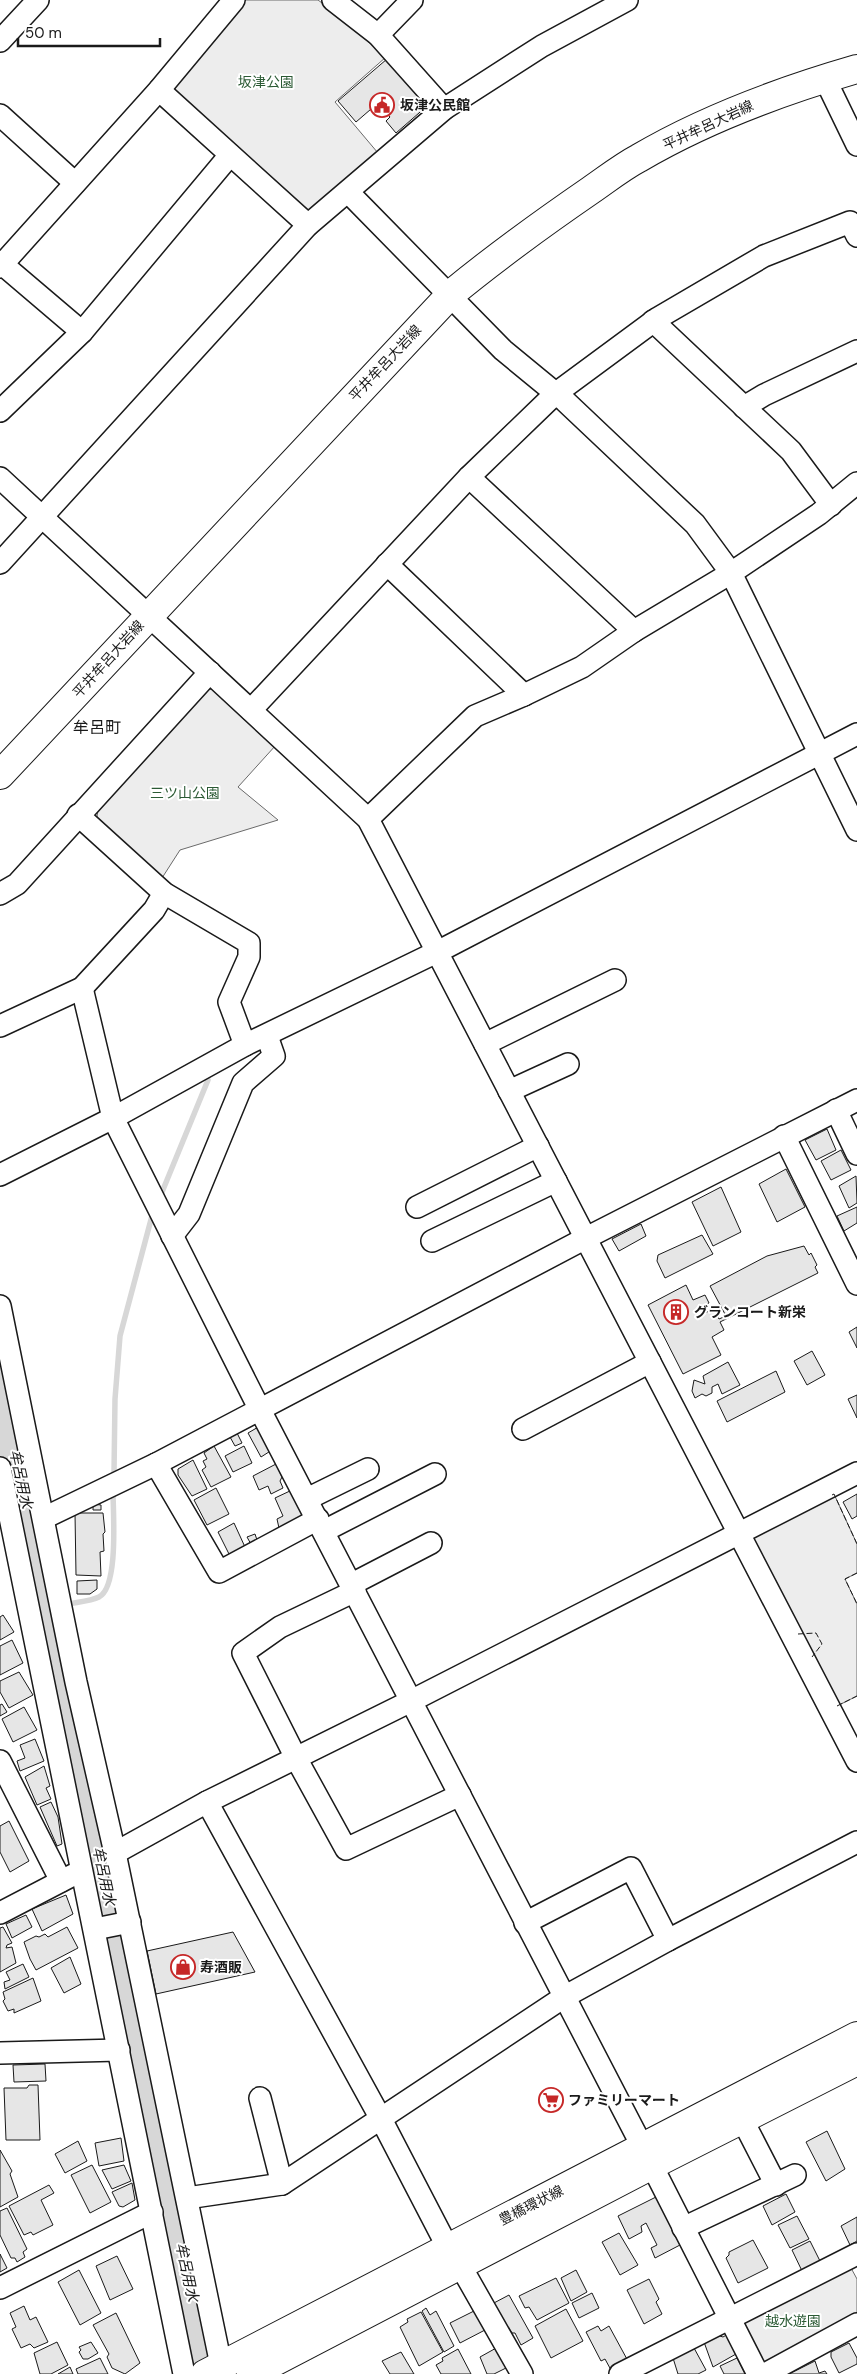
<svg xmlns="http://www.w3.org/2000/svg" width="857" height="2374" font-family="'DM Sans','Noto Sans JP',sans-serif">
<style>
.built{fill:#ededed;stroke:#6a6a6a}
.lines{fill:none;stroke-linecap:round;stroke-linejoin:round}
.stream{stroke:#d7d7d7;stroke-width:5.5}
.river{stroke:#d7d7d7;stroke-width:34}
.building{fill:#e6e6e6;stroke:#1a1a1a}
.minor-casing{stroke:#1a1a1a;stroke-width:24}
.major-casing{stroke:#1a1a1a;stroke-width:30}
.minor{stroke:#fff;stroke-width:21}
.major{stroke:#fff;stroke-width:28}
.fence{stroke:#1a1a1a;stroke-width:1;stroke-dasharray:6 2.5;stroke-linecap:butt}
.labels{text-anchor:middle;stroke-width:4;stroke-linejoin:round;paint-order:stroke}
.park-label{font-size:14px;fill:#2b5a34;stroke:#fff}
.poi-label{font-size:14px;font-weight:bold;fill:#1a1a1a;stroke:#fff;text-anchor:start}
.street-label{font-size:14px;fill:#1a1a1a;stroke:#fff}
.water-label{font-size:15px;font-style:italic;fill:#1a1a1a;stroke:#fff}
.quarter-label{font-size:16px;fill:#1a1a1a;stroke:#fff}
</style>
<rect width="100%" height="100%" fill="#fff"/>
<g class="built">
<polygon points="244,0 318,0 369,38 386,57 335,102 378,153 314,213 302,212 169,91"/>
<polygon points="207,689 216,690 276,745 238,787 278,820 180,850 162,878 97,817 98,809"/>
<polygon points="834,1494 857,1544 857,1573 845,1579 857,1604 857,1696 835,1707 751,1535"/>
<polygon points="851,2268 857,2279 857,2316 769,2362 757,2361 742,2328 743,2317"/>
</g>
<g class="lines">
<g class="stream">
<polyline points="160,1197 208,1080"/>
<polyline points="114,1473 115,1399 120,1336 153,1212"/>
<path d="M68,1604C78,1602 91,1601 99,1597C119,1587 113,1512 113,1491"/>
</g>
<polyline class="river" points="0,1378 208,2374"/>
</g>
<g class="building">
<polygon points="387,59 427,106 396,133 386,121 390,117 378,103 356,122 338,101"/>
<polygon points="827,1129 836,1150 816,1160 805,1140"/>
<polygon points="841,1150 851,1170 831,1180 821,1161"/>
<polygon points="786,1169 805,1207 777,1222 759,1184"/>
<polygon points="856,1176 857,1203 849,1208 839,1186"/>
<polygon points="721,1187 741,1232 713,1246 692,1202"/>
<polygon points="857,1207 857,1223 844,1231 837,1216"/>
<polygon points="641,1224 646,1236 619,1251 612,1239"/>
<polygon points="702,1235 713,1254 665,1278 657,1261 658,1255"/>
<polygon points="804,1246 809,1255 811,1253 817,1265 815,1267 818,1273 720,1322 724,1330 712,1337 721,1355 683,1374 648,1305 686,1285 693,1300 705,1295 709,1303 697,1309 701,1315 713,1309 719,1319 726,1316 710,1286 767,1256"/>
<polygon points="857,1327 857,1348 849,1332"/>
<polygon points="812,1351 825,1375 807,1385 794,1361"/>
<polygon points="728,1362 740,1385 722,1394 718,1384 712,1387 712,1393 706,1396 702,1394 695,1398 692,1391 694,1380 705,1384 703,1376"/>
<polygon points="776,1371 785,1392 727,1422 717,1401"/>
<polygon points="857,1395 857,1418 848,1399"/>
<polygon points="260,1426 272,1450 261,1457 248,1433"/>
<polygon points="237,1433 242,1443 235,1446 230,1437"/>
<polygon points="214,1446 231,1477 211,1487 202,1470 206,1467 203,1461 207,1459 204,1453"/>
<polygon points="244,1446 252,1463 233,1472 225,1456"/>
<polygon points="193,1460 207,1489 192,1496 178,1475 178,1469"/>
<polygon points="276,1464 282,1477 280,1481 283,1488 271,1494 268,1486 259,1490 253,1476"/>
<polygon points="216,1488 229,1514 207,1525 194,1500"/>
<polygon points="292,1490 305,1516 279,1528 277,1519 283,1516 275,1498"/>
<polygon points="857,1494 857,1516 852,1519 843,1502"/>
<polygon points="93,1504 101,1505 101,1510 93,1510"/>
<polygon points="75,1513 103,1513 105,1532 103,1534 104,1551 100,1552 101,1576 76,1575"/>
<polygon points="234,1523 245,1547 230,1556 218,1532"/>
<polygon points="255,1534 258,1543 252,1546 247,1537"/>
<polygon points="97,1580 97,1589 90,1594 77,1594 77,1581"/>
<polygon points="3,1615 14,1632 0,1640 0,1617"/>
<polygon points="12,1640 23,1663 0,1675 0,1646"/>
<polygon points="19,1672 33,1695 9,1708 0,1692 0,1681"/>
<polygon points="2,1704 7,1712 0,1716 0,1705"/>
<polygon points="24,1707 37,1730 13,1742 2,1719"/>
<polygon points="35,1739 44,1761 20,1771 17,1761 25,1758 20,1745"/>
<polygon points="44,1766 50,1786 46,1788 51,1799 37,1805 25,1777"/>
<polygon points="51,1802 58,1817 62,1844 57,1846 40,1807"/>
<polygon points="9,1821 29,1861 10,1872 0,1852 0,1826"/>
<polygon points="66,1895 73,1914 42,1931 32,1909"/>
<polygon points="26,1915 32,1927 12,1938 6,1924"/>
<polygon points="3,1927 12,1943 7,1945 6,1948 12,1947 16,1963 0,1972 0,1928"/>
<polygon points="67,1927 78,1948 36,1970 30,1959 24,1942 36,1936 39,1937 45,1934 48,1937"/>
<polygon points="233,1932 255,1972 156,1994 147,1951"/>
<polygon points="70,1957 81,1984 64,1993 51,1968"/>
<polygon points="23,1964 29,1977 5,1989 4,1982 10,1980 6,1972"/>
<polygon points="33,1978 41,2001 14,2013 14,2009 8,2011 3,2001 5,1999 3,1992"/>
<polygon points="45,2064 46,2081 14,2082 13,2065"/>
<polygon points="29,2085 38,2085 40,2140 6,2140 4,2088 27,2088"/>
<polygon points="827,2131 845,2169 826,2181 806,2142"/>
<polygon points="121,2138 124,2161 99,2166 95,2143"/>
<polygon points="78,2141 87,2161 65,2173 55,2154"/>
<polygon points="0,2150 12,2171 10,2174 18,2197 0,2207"/>
<polygon points="92,2165 111,2202 90,2213 71,2175"/>
<polygon points="124,2165 131,2181 112,2189 102,2170"/>
<polygon points="132,2183 135,2200 123,2207 119,2206 112,2192"/>
<polygon points="49,2185 54,2193 41,2200 53,2225 33,2235 31,2232 24,2235 9,2206"/>
<polygon points="786,2194 795,2212 772,2225 763,2206"/>
<polygon points="656,2197 680,2245 655,2258 651,2248 657,2245 646,2223 641,2226 642,2232 629,2239 618,2216"/>
<polygon points="7,2208 27,2249 23,2252 25,2257 17,2262 15,2258 11,2258 0,2235 0,2211"/>
<polygon points="797,2216 809,2239 790,2248 778,2225"/>
<polygon points="857,2217 857,2241 850,2245 841,2226"/>
<polygon points="619,2233 638,2265 620,2275 602,2242"/>
<polygon points="753,2240 768,2268 738,2283 726,2258 729,2255 729,2252"/>
<polygon points="810,2241 821,2263 803,2273 792,2250"/>
<polygon points="0,2254 7,2268 0,2272"/>
<polygon points="117,2256 133,2289 110,2300 96,2266"/>
<polygon points="79,2270 101,2313 80,2325 58,2282"/>
<polygon points="576,2270 587,2292 571,2301 561,2278"/>
<polygon points="556,2278 569,2303 537,2320 529,2307 525,2308 519,2296"/>
<polygon points="649,2279 659,2299 656,2302 662,2314 644,2324 627,2290"/>
<polygon points="592,2293 599,2308 579,2318 572,2303"/>
<polygon points="509,2295 533,2338 521,2345 515,2333 512,2333 492,2304"/>
<polygon points="24,2306 30,2320 36,2317 48,2342 34,2348 30,2344 21,2348 12,2329 16,2327 10,2313"/>
<polygon points="426,2308 430,2315 436,2311 454,2346 444,2352 422,2311"/>
<polygon points="566,2309 583,2341 551,2358 535,2326"/>
<polygon points="474,2311 485,2330 460,2343 450,2323"/>
<polygon points="421,2312 443,2352 419,2366 400,2327 408,2322 407,2319"/>
<polygon points="116,2313 140,2363 125,2374 112,2368 107,2357 109,2354 93,2325"/>
<polygon points="598,2326 601,2331 609,2326 628,2361 611,2370 605,2359 601,2361 586,2332"/>
<polygon points="728,2334 736,2354 713,2367 704,2342 717,2335 723,2337"/>
<polygon points="57,2342 68,2365 51,2374 40,2374 34,2353"/>
<polygon points="91,2342 98,2353 88,2359 83,2359 79,2352 81,2350 79,2347"/>
<polygon points="849,2343 857,2358 857,2364 839,2373 831,2357 831,2352"/>
<polygon points="498,2347 510,2366 494,2374 487,2374 480,2357"/>
<polygon points="694,2348 706,2370 698,2374 678,2374 673,2358"/>
<polygon points="458,2349 471,2374 441,2374 436,2365 443,2361 442,2358"/>
<polygon points="401,2352 414,2374 390,2374 382,2361"/>
<polygon points="100,2358 108,2374 78,2374 76,2369"/>
<polygon points="737,2358 745,2374 724,2374 720,2366"/>
<polygon points="815,2361 819,2373 825,2371 827,2374 789,2374"/>
<polygon points="70,2367 73,2374 58,2374"/>
</g>
<g class="lines">
<defs>
<g id="minor">
<polyline points="333,0 378,35 444,109"/>
<polyline points="378,35 412,0"/>
<polyline points="0,41 38,0"/>
<polyline points="825,79 857,145"/>
<polyline points="159,90 308,225"/>
<polyline points="0,115 75,183"/>
<polyline points="348,192 503,350 565,401 695,524 731,573 857,830"/>
<polyline points="2,264 82,332"/>
<polyline points="0,267 159,90 234,0"/>
<polyline points="653,321 791,451 831,505"/>
<polyline points="744,407 764,395 857,351"/>
<polyline points="0,411 82,332 230,155"/>
<polyline points="469,477 634,631"/>
<polyline points="0,478 368,819 857,1761"/>
<polyline points="0,563 308,225 444,109 542,46 627,0"/>
<polyline points="387,564 524,695 582,667 634,631 731,573 819,514 857,483"/>
<polyline points="251,710 469,477 555,394 658,318 764,256 850,222 857,236"/>
<polyline points="78,815 164,893 249,943 249,957 229,1002 245,1045"/>
<polyline points="368,819 475,716 524,695"/>
<polyline points="0,894 17,884 210,672"/>
<polyline points="82,988 113,1118 260,1410 643,2148 758,2374"/>
<polyline points="0,1026 82,988 154,910 164,893"/>
<polyline points="485,1044 615,980"/>
<polyline points="509,1091 568,1064"/>
<polyline points="836,1110 857,1154"/>
<polyline points="784,1136 857,1284"/>
<polyline points="0,1175 113,1118 245,1045 445,948 857,734"/>
<polyline points="417,1207 538,1146"/>
<polyline points="172,1236 189,1214 243,1083 274,1056 267,1036"/>
<polyline points="432,1241 556,1181"/>
<polyline points="0,1306 76,1682 115,1853 221,2365"/>
<polyline points="523,1429 650,1362"/>
<polyline points="156,1464 219,1572 318,1519"/>
<polyline points="0,1468 184,2374"/>
<polyline points="307,1499 368,1469"/>
<polyline points="44,1518 156,1464 586,1238 857,1100"/>
<polyline points="324,1531 435,1474"/>
<polyline points="352,1584 431,1543"/>
<polyline points="355,1591 280,1627 243,1653 296,1758 346,1849 460,1795"/>
<polyline points="0,1761 61,1881"/>
<polyline points="207,1802 381,2119 448,2248"/>
<polyline points="115,1853 207,1802 411,1701 857,1473"/>
<polyline points="0,1913 73,1875"/>
<polyline points="525,1923 631,1868 668,1940"/>
<polyline points="95,1929 130,1922"/>
<polyline points="0,2053 119,2050"/>
<polyline points="260,2098 282,2184"/>
<polyline points="742,2119 776,2185"/>
<polyline points="187,2198 282,2184 564,1997 668,1940 857,1842"/>
<polyline points="683,2228 795,2175"/>
<polyline points="460,2265 522,2374"/>
<polyline points="0,2288 152,2212"/>
<polyline points="620,2374 857,2254"/>
<polyline points="765,2374 857,2324"/>
</g>
<g id="major">
<path d="M0,775L451,294C496,257 543,223 591,190C607,179 622,167 639,158C707,118 781,91 857,69"/>
<polyline points="205,2374 857,2036"/>
<polyline points="251,2374 652,2165 857,2061"/>
</g>
</defs>
<use href="#minor" class="minor-casing"/>
<use href="#major" class="major-casing"/>
<use href="#minor" class="minor"/>
<use href="#major" class="major"/>
<g class="fence">
<polyline points="832,1495 834,1494 857,1544"/>
<polyline points="857,1573 845,1579 857,1604"/>
<polyline points="798,1634 816,1633 822,1644 812,1657"/>
<polyline points="837,1706 857,1696"/>
</g>
</g>
<defs>
<symbol id="civic-ring" viewBox="-11 -11 22 22"><circle r="9.5" fill="#fff" stroke="#c62828" stroke-width="1.5"/><path d="M-.6-6.5H3V-4.5H.6V-3L4-1V1h2V6H-6V1h2V-1L-.6-3ZM-1.2 2.5V6h2.4V2.5Z" fill="#c62828"/></symbol>
<symbol id="building-ring" viewBox="-11 -11 22 22"><circle r="9.5" fill="#fff" stroke="#c62828" stroke-width="1.5"/><path d="M-4-6H4V6H1V3H-1V6H-4ZM-2.5-4.3h1.7v1.8h-1.7ZM.8-4.3h1.7v1.8H.8ZM-2.5-1h1.7V.8h-1.7ZM.8-1h1.7V.8H.8Z" fill="#c62828"/></symbol>
<symbol id="shop-ring" viewBox="-11 -11 22 22"><circle r="9.5" fill="#fff" stroke="#c62828" stroke-width="1.5"/><path d="M-5-2.5h2.3a2.7 3.5 0 0 1 5.4 0H5L5.5 6h-11ZM-1.5-2.5h3a1.5 2.3 0 0 0-3 0Z" fill="#c62828"/></symbol>
<symbol id="supermarket-ring" viewBox="-11 -11 22 22"><circle r="9.5" fill="#fff" stroke="#c62828" stroke-width="1.5"/><path d="M-6-5.5h2.5l.6 2H6L4.5 2H-2.5L-4.4-4H-6ZM-1.5 3.2a1.3 1.3 0 1 0 .1 0ZM3 3.2a1.3 1.3 0 1 0 .1 0Z" fill="#c62828"/></symbol>
</defs>
<g fill-rule="evenodd">
<use href="#civic-ring" x="368" y="91" width="28" height="28"/>
<use href="#building-ring" x="662" y="1298" width="28" height="28"/>
<use href="#shop-ring" x="169" y="1953" width="28" height="28"/>
<use href="#supermarket-ring" x="537" y="2086" width="28" height="28"/>
</g>
<g class="labels">
<g class="park-label">
<text x="266" y="87">坂津公園</text>
<text x="185" y="798">三ツ山公園</text>
<text x="793" y="2326">越水遊園</text>
</g>
<g class="poi-label">
<text x="400" y="110">坂津公民館</text>
<text x="694" y="1317">グランコート新栄</text>
<text x="200" y="1972">寿酒販</text>
<text x="568" y="2105">ファミリーマート</text>
</g>
<g class="street-label">
<text transform="translate(708 125) rotate(-25)" y="5">平井牟呂大岩線</text>
<text transform="translate(385 363) rotate(-47)" y="5">平井牟呂大岩線</text>
<text transform="translate(108 659) rotate(-48)" y="5">平井牟呂大岩線</text>
<text transform="translate(531 2205) rotate(-27)" y="5">豊橋環状線</text>
</g>
<g class="water-label">
<text transform="translate(21 1479) rotate(78)" y="5">牟呂用水</text>
<text transform="translate(104 1876) rotate(78)" y="5">牟呂用水</text>
<text transform="translate(187 2272) rotate(78)" y="5">牟呂用水</text>
</g>
<g class="quarter-label">
<text x="97" y="733">牟呂町</text>
</g>
</g>
<path d="M18 38v8h142v-8" fill="none" stroke="#1a1a1a" stroke-width="2.5"/>
<text x="25" y="38" font-size="15" fill="#1a1a1a" stroke="#ffffff" stroke-width="4" paint-order="stroke">50 m</text>
</svg>
